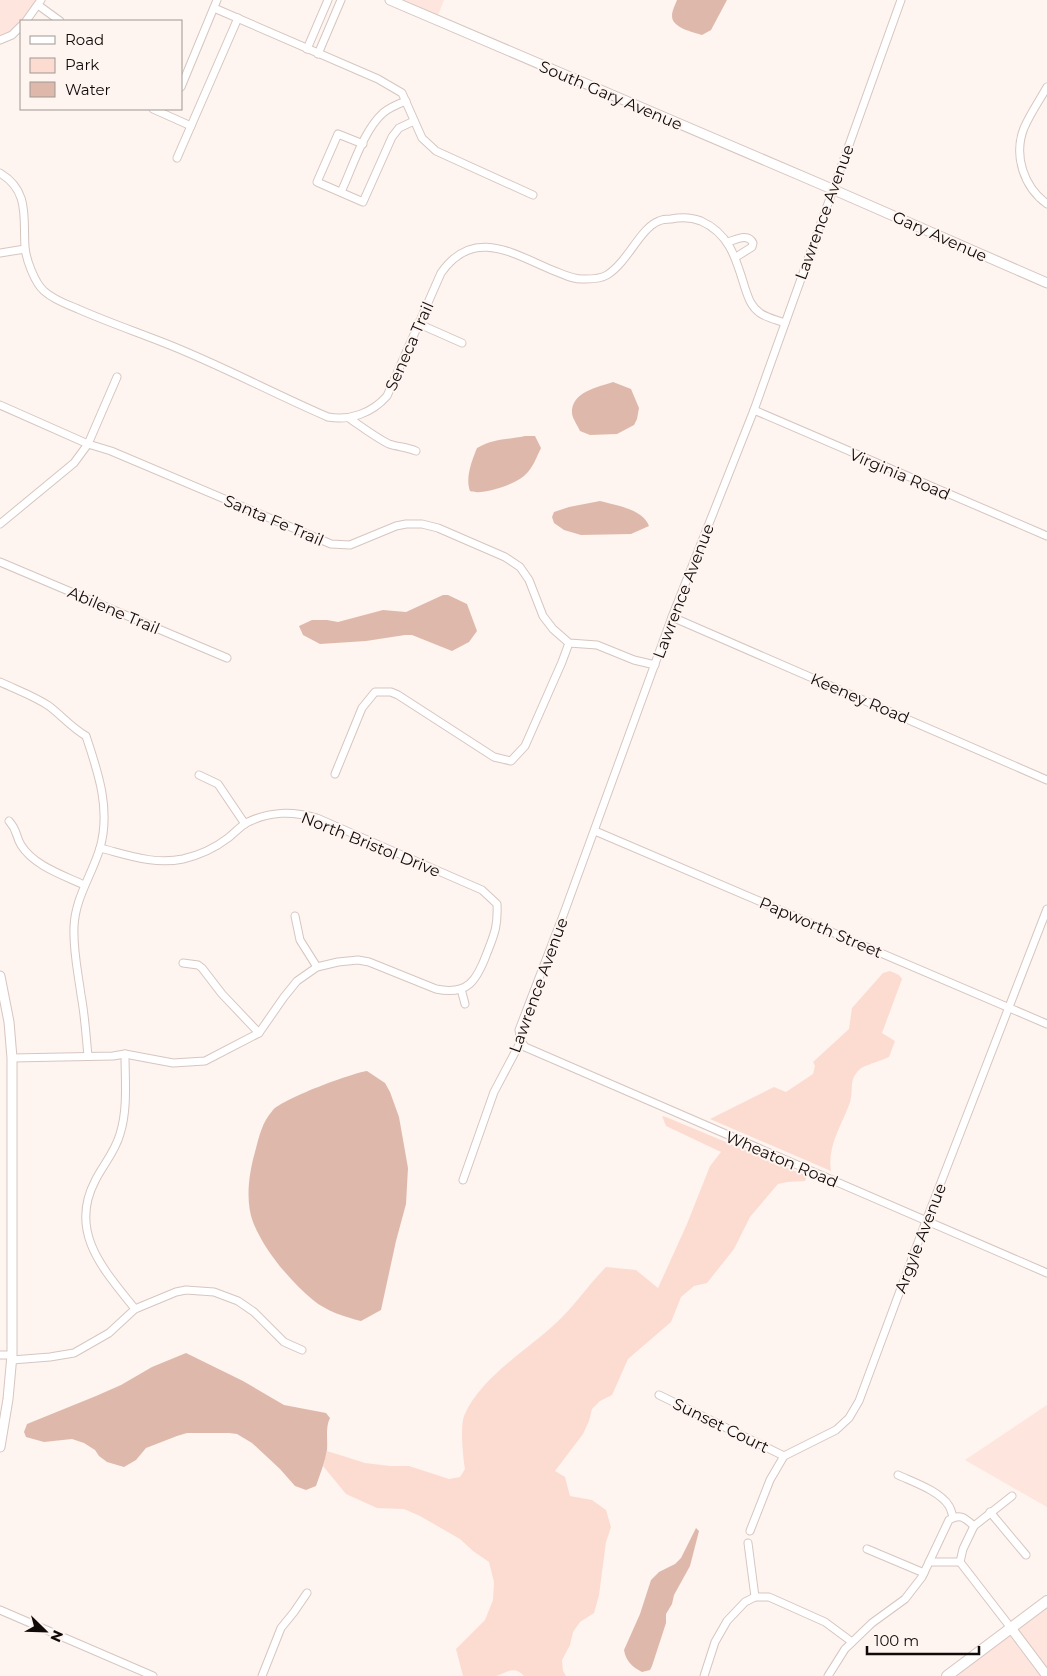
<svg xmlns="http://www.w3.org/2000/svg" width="1047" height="1676" font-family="Montserrat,sans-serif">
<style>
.built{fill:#fee5dd}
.green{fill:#fcdcd0}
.water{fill:#deb9ab}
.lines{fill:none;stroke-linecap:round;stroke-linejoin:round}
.minor-casing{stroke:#d6c6c0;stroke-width:9}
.tertiary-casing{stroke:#d6c6c0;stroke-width:11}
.secondary-casing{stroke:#d6c6c0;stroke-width:11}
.primary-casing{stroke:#d6c6c0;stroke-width:12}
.minor{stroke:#fff;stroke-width:7}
.tertiary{stroke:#fff;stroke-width:9}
.secondary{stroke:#fff;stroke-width:9}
.primary{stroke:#fff;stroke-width:10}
.labels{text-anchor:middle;stroke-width:4;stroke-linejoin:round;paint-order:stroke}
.street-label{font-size:16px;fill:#100b09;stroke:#fef4f0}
</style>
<rect width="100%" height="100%" fill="#fef4f0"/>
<g class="built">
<polygon points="0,0 46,0 28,21 21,21 21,30 16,37 0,45"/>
<polygon points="405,0 444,0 438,15"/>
<polygon points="1047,1405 1047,1507 965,1460"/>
<polygon points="1047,1604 1047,1673 1014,1628"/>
<polygon points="1010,1632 1044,1676 951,1676"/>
</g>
<g class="green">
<path d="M890,971L899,975L902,979L882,1033L895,1041L889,1057C883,1060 863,1066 860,1069C847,1081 855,1090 849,1105C841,1126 827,1147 831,1171L710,1119L774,1087L786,1092L813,1074L815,1066L813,1062L849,1029L852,1008L883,973Z"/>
<path d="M662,1116L666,1117L807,1176L805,1181L787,1182L778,1184L772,1191L750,1217L734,1249L707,1283L694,1286L681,1297L671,1322L628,1359L612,1395L600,1401L592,1409L589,1421L583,1434L555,1471L565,1477L570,1496L592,1500L606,1510L611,1527L606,1542L599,1595L594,1613L580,1622L573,1632L570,1645L562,1660L563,1671L566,1676H524C514,1665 506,1673 496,1676C487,1676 473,1676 463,1676L456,1649L485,1620L493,1600L494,1582L489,1562L473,1551L460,1539L420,1516L404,1509L377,1508L346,1494L323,1466L327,1451L365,1463L390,1466H409L449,1479L460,1477L465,1469C463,1457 460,1427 464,1416C480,1378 526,1351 555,1324C574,1307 588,1285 606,1267L636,1270L658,1288L687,1224L710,1166L721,1152L666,1126Z"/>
</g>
<g class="water">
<path d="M677,0H727L711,30L702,35C693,32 672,28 672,16C672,11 675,5 677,0Z"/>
<path d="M613,382L631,389L639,408L637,419L634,425L617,434L590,435L580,431C578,426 572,418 572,413C571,392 598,387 613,382Z"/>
<path d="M525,436H535L541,448C537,456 533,468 525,475C516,484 482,496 470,491C465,478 472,460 477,448C494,438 506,440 525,436Z"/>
<path d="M600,501C615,505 643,509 649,526L631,534L581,535L564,530L554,523L552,517L554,512L569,507Z"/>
<polygon points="443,595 448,595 467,604 477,631 469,642 452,651 412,635 405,635 366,641 320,644 303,635 299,626 312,620 327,620 338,622 383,610 406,612"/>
<path d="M367,1071L385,1083L390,1092L399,1117L408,1168L406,1204L396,1241L381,1310L361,1321C345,1317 326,1311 313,1300C290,1281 264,1250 253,1222C245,1201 249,1173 255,1152C259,1137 262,1122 273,1110C285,1098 349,1074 367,1071Z"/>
<path d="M186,1353L243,1381L284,1405L326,1413L330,1418C325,1428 328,1440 327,1450C325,1462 320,1474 316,1486L306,1490L295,1486L280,1469L252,1443L237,1434L229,1433H187L177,1436L146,1448L136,1460L124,1467L107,1462L99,1456L95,1450L84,1443L72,1439L44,1442L26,1437L24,1432L27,1424L96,1396L121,1385L152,1367Z"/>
<path d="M696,1528L699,1531L690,1566L674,1595L672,1604L666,1614V1623L652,1666L650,1670L642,1672C632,1667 626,1661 624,1650L640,1614L651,1580L659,1572L675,1564L681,1558Z"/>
</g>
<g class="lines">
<defs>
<g id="minor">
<polyline points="38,5 60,21"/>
<polyline points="214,8 378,79 402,93 422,138 436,151 533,195"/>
<polyline points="26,21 41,0"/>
<polyline points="0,40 12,35 21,26"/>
<polyline points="307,49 328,0"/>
<polyline points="318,54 341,0"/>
<polyline points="181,87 217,0"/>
<path d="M1047,87C1039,101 1030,114 1024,128C1013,156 1024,187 1047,204"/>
<polyline points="153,109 191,126"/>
<polyline points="363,144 338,134 317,182 363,202 392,137 399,128 414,121"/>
<polyline points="177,158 238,18"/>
<path d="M0,173C30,191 23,218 25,247C26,260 35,283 44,291C54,300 66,304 78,309C105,321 134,331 162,342C219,364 272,393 328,417C350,421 372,413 387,396L441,273C473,227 512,253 552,270C563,274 573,280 585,279C591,279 602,278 607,275C628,262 640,228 659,221C663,219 667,219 671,219C681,217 691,217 701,221C730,234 736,259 745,288C748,297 751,307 760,313C767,318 777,320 785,323"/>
<path d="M341,192C352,169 363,131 383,113C390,107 398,104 406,101"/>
<path d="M728,242C737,239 748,233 753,243L752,247L736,257"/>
<polyline points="0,253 25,249"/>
<polyline points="419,324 462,343"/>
<polyline points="0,405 88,444 111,451 331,544 350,545 396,526 406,524 422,524 438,528 505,557 520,567 529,580 543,616 553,629 569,643 597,645 634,660 655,665"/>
<polyline points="754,410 1047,536"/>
<path d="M349,418C362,427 375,437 389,444C398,447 407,447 416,451"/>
<polyline points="0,524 74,463 88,444 117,377"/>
<polyline points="0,562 227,658"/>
<polyline points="672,617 1047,780"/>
<path d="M0,682C17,690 34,696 49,706C62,716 72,728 86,736C98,772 111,809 100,848C92,875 75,898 74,927C73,951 78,972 81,995C85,1016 86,1036 88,1056"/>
<polyline points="335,774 362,708 375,692 391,692 398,695 494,757 511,761 525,746 562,662 569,643"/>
<polyline points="199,775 218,784 245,824"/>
<path d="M9,821C18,831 15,835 21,845C34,866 63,875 84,885"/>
<polyline points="595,831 1047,1024"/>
<polyline points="295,916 300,940 317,967"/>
<polyline points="183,963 198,965 202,968 222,994 259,1033"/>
<polyline points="461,989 465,1004"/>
<polyline points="521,1041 525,1047 1047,1273"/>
<path d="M125,1054C125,1080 128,1109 120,1134C115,1152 103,1165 95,1181C68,1233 105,1271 135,1309"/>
<path d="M12,1058L113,1056L125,1054L173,1063L205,1061L259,1033L284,997L297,981L317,967L338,962L358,960L369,962L436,989C468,996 477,980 487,953C495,933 498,925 497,904L482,890L317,818C292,811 270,811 246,823C240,827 234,833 228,838C215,848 200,855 183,859C154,865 128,855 100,848"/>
<polyline points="463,1180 494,1092 521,1041 519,1030 564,913 672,617 754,410 901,0"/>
<polyline points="0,1355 12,1355"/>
<polyline points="12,1360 50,1357 74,1353 109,1333 135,1309 176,1292 186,1290 214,1292 238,1301 254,1312 284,1342 302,1350"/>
<polyline points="659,1395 784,1456"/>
<path d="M898,1475C913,1482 940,1491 949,1506C951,1509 952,1514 953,1517"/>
<polyline points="990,1512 1026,1555"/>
<polyline points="750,1531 770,1480 784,1456 836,1430 849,1418 859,1401 926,1221 1047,909"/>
<polyline points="748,1543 755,1597"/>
<polyline points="867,1549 924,1573"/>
<polyline points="929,1562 960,1562"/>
<polyline points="960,1562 1011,1628"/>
<polyline points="960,1562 963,1549 974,1526"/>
<polyline points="0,1610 153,1676"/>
<polyline points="262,1676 281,1628 294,1612 307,1593"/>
<polyline points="704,1676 715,1642 727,1621 745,1602 755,1597 769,1597 825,1622 852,1642"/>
<path d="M828,1676L845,1649L872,1623L905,1599L922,1577L949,1520C960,1513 965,1518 974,1526L1012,1496"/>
</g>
<g id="tertiary">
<polyline points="0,976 9,1022 12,1058 12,1355 8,1399 0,1447"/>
<polyline points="1011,1628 1047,1676"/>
</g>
<polyline id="secondary" points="390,0 832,189 1047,283"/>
<polyline id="primary" points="947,1676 1047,1601"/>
</defs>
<use href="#minor" class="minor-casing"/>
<use href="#tertiary" class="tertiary-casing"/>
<use href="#secondary" class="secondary-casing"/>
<use href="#primary" class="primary-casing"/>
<use href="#minor" class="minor"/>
<use href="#tertiary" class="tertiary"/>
<use href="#secondary" class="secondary"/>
<use href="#primary" class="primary"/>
</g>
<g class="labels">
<g class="street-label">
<text transform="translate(611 95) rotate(23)" y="6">South Gary Avenue</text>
<text transform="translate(824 212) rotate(-70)" y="6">Lawrence Avenue</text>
<text transform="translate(940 236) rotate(24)" y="6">Gary Avenue</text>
<text transform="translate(409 346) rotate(-66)" y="6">Seneca Trail</text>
<text transform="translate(900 474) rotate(23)" y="6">Virginia Road</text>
<text transform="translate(274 520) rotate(23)" y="6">Santa Fe Trail</text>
<text transform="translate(683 591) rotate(-69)" y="6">Lawrence Avenue</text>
<text transform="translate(114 610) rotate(23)" y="6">Abilene Trail</text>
<text transform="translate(860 698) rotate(23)" y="6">Keeney Road</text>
<text transform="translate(371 844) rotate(22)" y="6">North Bristol Drive</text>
<text transform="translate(821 927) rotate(23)" y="6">Papworth Street</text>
<text transform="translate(538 985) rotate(-70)" y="6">Lawrence Avenue</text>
<text transform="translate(782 1159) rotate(23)" y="6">Wheaton Road</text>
<text transform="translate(920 1238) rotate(-69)" y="6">Argyle Avenue</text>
<text transform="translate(721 1425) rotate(26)" y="6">Sunset Court</text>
</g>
</g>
<rect x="20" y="20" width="162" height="90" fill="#fef4f0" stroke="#9f9794"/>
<rect x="30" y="36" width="25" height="8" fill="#ffffff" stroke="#9f9794"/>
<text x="65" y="45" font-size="15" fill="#100b09">Road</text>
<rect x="30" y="58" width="25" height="15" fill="#fcdcd0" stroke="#9f9794"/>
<text x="65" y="70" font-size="15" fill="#100b09">Park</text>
<rect x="30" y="82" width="25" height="15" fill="#deb9ab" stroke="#9f9794"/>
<text x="65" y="95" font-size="15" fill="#100b09">Water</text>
<g transform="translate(45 1631) rotate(113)" stroke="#fef4f0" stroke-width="4" paint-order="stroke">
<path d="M0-4L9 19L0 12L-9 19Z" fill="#100b09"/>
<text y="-8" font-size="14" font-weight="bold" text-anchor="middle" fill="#100b09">N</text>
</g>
<path d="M867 1646v8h112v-8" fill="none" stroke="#100b09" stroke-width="2.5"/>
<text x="874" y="1646" font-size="15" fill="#100b09" stroke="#fef4f0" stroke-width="4" paint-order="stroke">100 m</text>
</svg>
